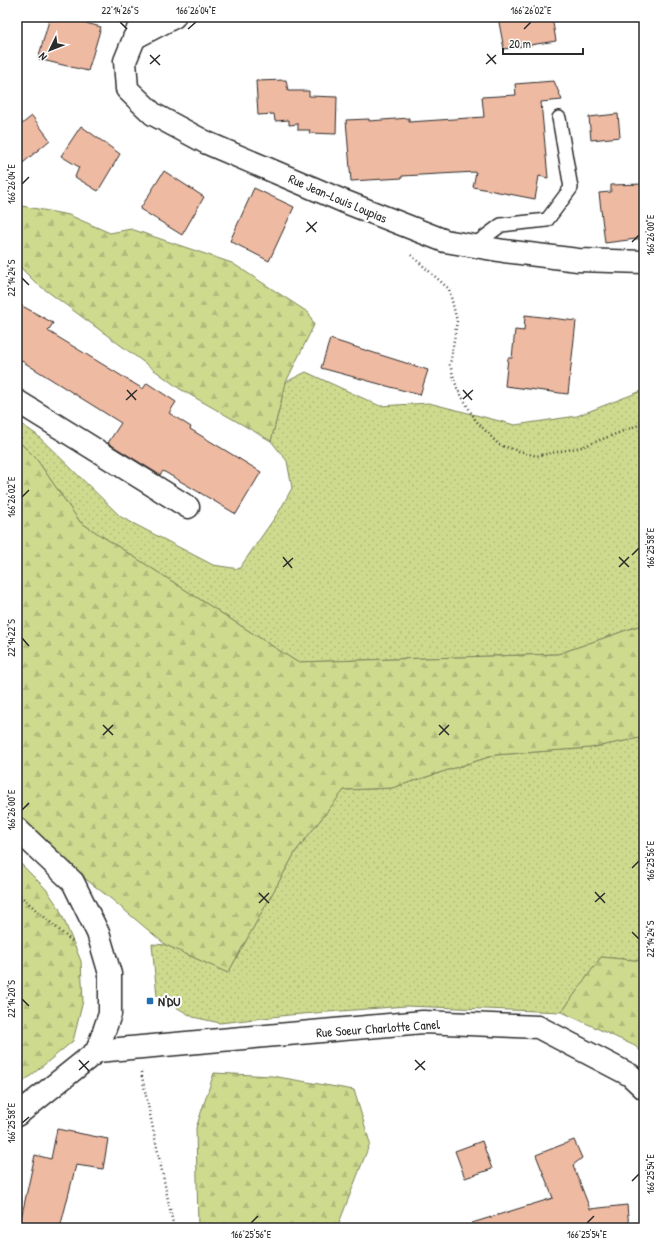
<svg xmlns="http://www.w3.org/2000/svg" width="661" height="1245" font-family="'Patrick Hand',sans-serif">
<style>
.grass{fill:url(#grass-dots);stroke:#7c835c}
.forest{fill:url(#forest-firs);stroke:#7c835c}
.building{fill:#efbaa2;stroke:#2b2b2b}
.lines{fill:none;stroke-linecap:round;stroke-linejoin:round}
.lane-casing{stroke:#2b2b2b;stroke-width:16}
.street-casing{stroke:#2b2b2b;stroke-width:25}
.secondary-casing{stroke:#2b2b2b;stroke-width:25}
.path{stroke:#2b2b2b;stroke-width:2.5;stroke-dasharray:1 3;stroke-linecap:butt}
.lane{stroke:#fff;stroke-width:13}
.street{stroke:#fff;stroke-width:22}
.secondary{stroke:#fff;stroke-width:22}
.ticks{fill:none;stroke:#2b2b2b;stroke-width:1.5}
.poi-dot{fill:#1f6fb2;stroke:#fff;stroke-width:1.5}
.labels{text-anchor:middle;stroke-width:4;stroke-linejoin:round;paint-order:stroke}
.street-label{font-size:13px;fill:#2b2b2b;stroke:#fff}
.poi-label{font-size:13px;font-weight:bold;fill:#2b2b2b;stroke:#fff;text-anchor:start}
.neatline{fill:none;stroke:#2b2b2b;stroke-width:1.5}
.ticks-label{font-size:10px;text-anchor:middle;fill:#2b2b2b}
</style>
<defs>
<pattern id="grass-dots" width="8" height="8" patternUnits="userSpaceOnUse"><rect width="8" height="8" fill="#cedb8e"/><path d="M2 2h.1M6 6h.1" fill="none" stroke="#b1bc7b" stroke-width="1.8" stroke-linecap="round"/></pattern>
<pattern id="forest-firs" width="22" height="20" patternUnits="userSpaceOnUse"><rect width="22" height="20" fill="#cedb8e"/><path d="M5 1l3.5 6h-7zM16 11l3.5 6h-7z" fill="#b1bc7b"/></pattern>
</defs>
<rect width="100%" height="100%" fill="#fff"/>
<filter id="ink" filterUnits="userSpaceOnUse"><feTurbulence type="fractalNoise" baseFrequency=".025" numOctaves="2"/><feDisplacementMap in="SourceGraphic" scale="8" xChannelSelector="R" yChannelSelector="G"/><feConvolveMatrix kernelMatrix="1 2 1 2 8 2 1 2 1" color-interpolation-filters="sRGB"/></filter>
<g filter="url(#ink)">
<g class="grass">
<polygon points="306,372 380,406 429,403 515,425 577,416 644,390 644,624 558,654 297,662 80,522 35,457 17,440 17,421 37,435 121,517 213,565 239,569 280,510 292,488 287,461 271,441 286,382"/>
<polygon points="644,737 644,961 601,957 562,1012 406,1006 289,1015 220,1023 193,1017 157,996 152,944 166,945 228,973 296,851 344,790 392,788 495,755 590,748"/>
</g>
<g class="forest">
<polygon points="17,205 69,215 110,233 131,229 232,263 309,313 314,325 286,382 271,441 180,389 36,283 17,264"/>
<polygon points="17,440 35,457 80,522 297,662 558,654 644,624 644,737 590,748 495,755 392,788 344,790 296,851 228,973 166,945 110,898 56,856 17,814"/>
<polygon points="17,860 46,889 59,908 81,961 83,1001 73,1041 17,1087"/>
<polygon points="601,957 644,961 644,1054 635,1046 562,1012"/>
<polygon points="214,1073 272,1076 354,1090 370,1143 337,1228 198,1228 196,1128"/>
</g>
<g class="building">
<polygon points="50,17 64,17 101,27 88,71 38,59"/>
<polygon points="498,17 552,17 556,41 504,49"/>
<polygon points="286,80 288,91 309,91 309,96 337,97 336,134 309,133 310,130 298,130 298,124 289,125 289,120 275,121 274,114 258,115 256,81"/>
<polygon points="554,81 562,100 541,102 548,178 539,176 535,199 473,187 476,172 402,176 402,178 351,181 346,120 369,119 369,121 409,118 409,122 484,117 482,97 516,95 515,84"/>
<polygon points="618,114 620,137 591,140 589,117"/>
<polygon points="32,116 50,140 17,168 17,128"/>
<polygon points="81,126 120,154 98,191 75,177 79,167 61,156"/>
<polygon points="164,171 204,197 182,235 140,209"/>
<polygon points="644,184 644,238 605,243 599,193 611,192 611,185"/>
<polygon points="254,188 294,207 269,261 230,241"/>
<polygon points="17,303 53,323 48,331 143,389 147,383 176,402 169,413 191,427 190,429 261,472 236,514 163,471 160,475 108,443 121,423 17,358"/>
<polygon points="525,315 576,321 568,394 505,386 508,358 512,358 515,330 524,331"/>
<polygon points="330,339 428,370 420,395 321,368"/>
<polygon points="57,1129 108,1139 103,1169 76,1165 60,1228 19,1228 35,1155 51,1159"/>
<polygon points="574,1140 582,1158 573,1165 590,1209 627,1205 629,1228 473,1228 472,1223 553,1198 536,1155"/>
<polygon points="482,1141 492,1169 465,1178 455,1151"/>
</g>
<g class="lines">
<defs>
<polyline id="lane" points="473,246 501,225 547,220 571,188 559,118"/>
<g id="street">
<polyline points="143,17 125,61 127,89 153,114 207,143 343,201 445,241 504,251 578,260 644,262"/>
<polyline points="134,38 174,17"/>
<polyline points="17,401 188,507"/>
<polyline points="97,1051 423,1022 538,1027 630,1075 644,1088"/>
</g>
<polyline id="secondary" points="17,829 73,882 98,933 108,967 110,974 110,1014 97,1051 17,1115"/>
</defs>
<use href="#lane" class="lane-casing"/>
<use href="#street" class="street-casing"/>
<use href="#secondary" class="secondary-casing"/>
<g class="path">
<polyline points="411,255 449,289 457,321 450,365 457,388 476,421 499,445 536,456 582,447 644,423"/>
<polyline points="17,893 74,943"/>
<polyline points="141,1072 174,1228"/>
</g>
<use href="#lane" class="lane"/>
<use href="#street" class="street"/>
<use href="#secondary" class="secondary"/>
</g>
</g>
<path class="ticks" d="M120,22L127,29M188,29L196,22M524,29L531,22M487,54L496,64M150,55L160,65M150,64L160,55M486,64L496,55M22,184L29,177M307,222L316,232M306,232L317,222M632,242L639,235M22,278L29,285M127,390L136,400M463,390L472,400M463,399L473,390M126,400L137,390M22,497L29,490M632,555L639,548M283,557L292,568M619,557L629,567M283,567L293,558M619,567L629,557M22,638L29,646M103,725L113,735M439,725L449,735M103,735L113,725M439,735L449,725M22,810L29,803M632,868L639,861M595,892L605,903M259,893L269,903M595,902L605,893M259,903L269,893M632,932L639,939M22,999L29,1006M79,1060L89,1071M415,1060L425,1070M79,1070L89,1061M415,1070L425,1061M22,1123L29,1117M632,1181L639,1174M251,1223L258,1216M587,1223L594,1216"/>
<rect class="poi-dot" x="146" y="997" width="8" height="8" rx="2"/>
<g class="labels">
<g class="street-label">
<text transform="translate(338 198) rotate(23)" y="5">Rue Jean-Louis Loupias</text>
<text transform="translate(378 1028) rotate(-4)" y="5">Rue Soeur Charlotte Canel</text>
</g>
<g class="poi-label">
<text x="158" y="1006">N'DU</text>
</g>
</g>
<rect width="661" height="1245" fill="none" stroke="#fff" stroke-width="44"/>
<g transform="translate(50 50) rotate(227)" stroke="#ffffff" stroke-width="3" paint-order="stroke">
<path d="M0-3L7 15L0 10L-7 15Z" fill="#2b2b2b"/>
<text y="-6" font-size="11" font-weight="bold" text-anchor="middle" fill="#2b2b2b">N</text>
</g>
<path d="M503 48v6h80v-6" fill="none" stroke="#2b2b2b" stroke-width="2"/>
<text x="509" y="48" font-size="12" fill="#2b2b2b" stroke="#ffffff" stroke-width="3" paint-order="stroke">20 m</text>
<rect x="22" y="22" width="617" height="1201" class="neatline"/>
<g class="ticks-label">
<text x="120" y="14">22°14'26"S</text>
<text x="196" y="14">166°26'04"E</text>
<text x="531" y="14">166°26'02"E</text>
<text transform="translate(11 184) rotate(-90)" y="4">166°26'04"E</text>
<text transform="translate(650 235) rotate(-90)" y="4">166°26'00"E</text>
<text transform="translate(11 278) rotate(-90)" y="4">22°14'24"S</text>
<text transform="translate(11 497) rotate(-90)" y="4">166°26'02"E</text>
<text transform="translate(650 548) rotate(-90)" y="4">166°25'58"E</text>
<text transform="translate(11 638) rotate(-90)" y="4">22°14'22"S</text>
<text transform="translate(11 810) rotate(-90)" y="4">166°26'00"E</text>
<text transform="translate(650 861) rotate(-90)" y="4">166°25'56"E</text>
<text transform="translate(650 939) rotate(-90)" y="4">22°14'24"S</text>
<text transform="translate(11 999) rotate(-90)" y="4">22°14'20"S</text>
<text transform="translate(11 1123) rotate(-90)" y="4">166°25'58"E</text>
<text transform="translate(650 1174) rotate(-90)" y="4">166°25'54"E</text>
<text x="251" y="1238">166°25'56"E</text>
<text x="587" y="1238">166°25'54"E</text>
</g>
</svg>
